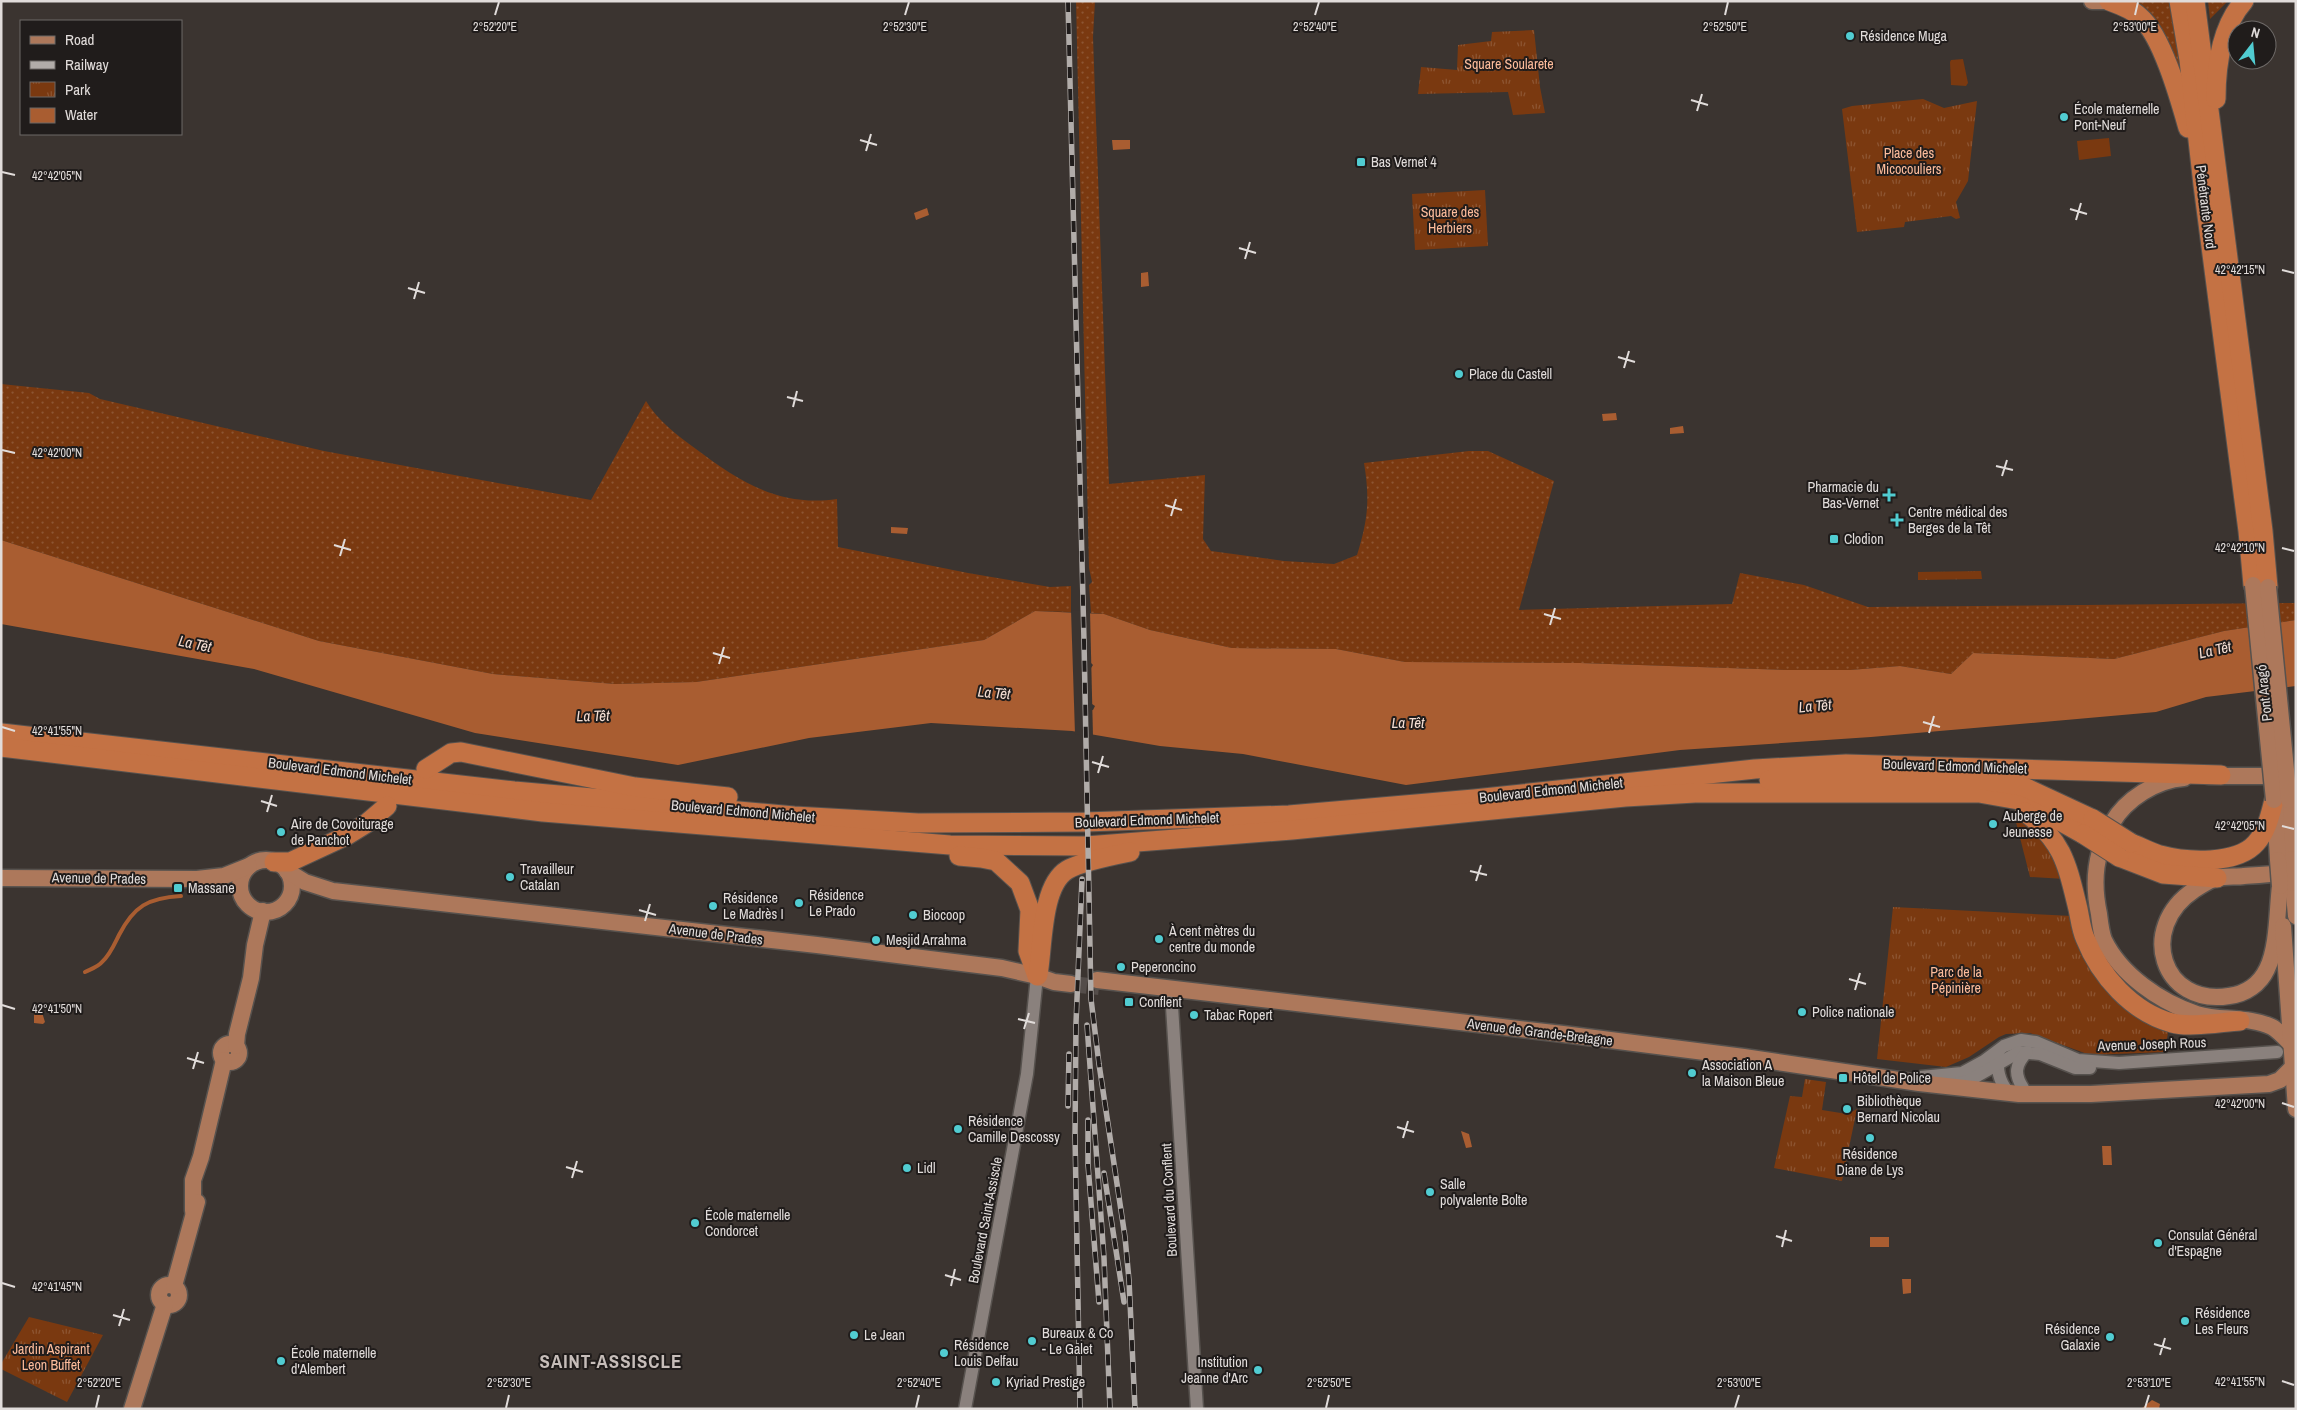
<svg xmlns="http://www.w3.org/2000/svg" width="2297" height="1410" font-family="'Archivo Narrow',sans-serif">
<style>
.grass{fill:url(#grass-dots)}
.park{fill:url(#park-tufts)}
.pitch{fill:#7a3910}
.water{fill:#a95d31;fill-rule:evenodd}
.pier{fill:#3b3430}
.lines{fill:none;stroke-linecap:round;stroke-linejoin:round}
.stream{stroke:#a95d31;stroke-width:4}
.major-tunnel{stroke:#544d4a;stroke-width:16;stroke-dasharray:16 8;stroke-linecap:butt}
.minor-casing{stroke:#57524e;stroke-width:15}
.major-casing{stroke:#57524e;stroke-width:19}
.highway-casing{stroke:#57524e;stroke-width:21}
.minor{stroke:#8a817d;stroke-width:12}
.major{stroke:#ad785b;stroke-width:16}
.highway{stroke:#c47244;stroke-width:19}
.rail-casing{stroke:#b1aca9;stroke-width:5.5}
.rail{stroke:#201c1b;stroke-width:4;stroke-dasharray:11;stroke-linecap:butt}
.major-bridge-casing{stroke:#57524e;stroke-width:19;stroke-linecap:butt}
.highway-bridge-casing{stroke:#57524e;stroke-width:21;stroke-linecap:butt}
.major-bridge{stroke:#ad785b;stroke-width:16}
.highway-bridge{stroke:#c47244;stroke-width:19}
.ticks{fill:none;stroke:#e1dcda;stroke-width:2}
.poi-dot{fill:#51ccd1;stroke:#201c1b;stroke-width:2}
.labels{text-anchor:middle;stroke-width:4;stroke-linejoin:round;paint-order:stroke}
.poi-label{font-size:14px;fill:#e1dcda;stroke:#201c1b;text-anchor:start}
.park-label{font-size:14px;fill:#fdbc9b;stroke:#201c1b}
.street-label{font-size:14px;fill:#e1dcda;stroke:#201c1b}
.water-label{font-size:15px;font-style:italic;fill:#f4ded3;stroke:#201c1b}
.district-label{font-size:19px;font-weight:bold;letter-spacing:1px;fill:#c6bdb9;stroke:#201c1b}
.ticks-label{font-size:12px;text-anchor:middle;fill:#e1dcda;stroke:#201c1b;stroke-width:4;stroke-linejoin:round;paint-order:stroke}
</style>
<defs>
<pattern id="grass-dots" width="8" height="8" patternUnits="userSpaceOnUse" patternTransform="scale(1.25)"><rect width="8" height="8" fill="#7a3910"/><path d="M2 2h.1M6 6h.1" fill="none" stroke="#8d5532" stroke-width="1.8" stroke-linecap="round"/></pattern>
<pattern id="park-tufts" width="24" height="20" patternUnits="userSpaceOnUse" patternTransform="scale(1.25)"><rect width="24" height="20" fill="#7a3910"/><path d="M3 7l-1-3M5 7V3M7 7l1-3M15 17l-1-3M17 17v-4M19 17l1-3" fill="none" stroke="#8d5532"/></pattern>
</defs>
<rect width="100%" height="100%" fill="#3b3430"/>
<g class="grass">
<path d="M1076,1H1095L1093,37L1109,484L1205,475L1203,539L1211,551L1284,561L1334,564L1357,555C1368,520 1370,499 1364,463L1469,451H1488L1554,481L1519,610L1732,604L1740,573L1804,585L1868,607L2296,603V620L2224,631L2114,659L1973,653L1951,674L1900,666L1850,670H1788L1580,663L1405,662L1336,649L1232,648L1150,630L1104,614L1091,613L1089,585L1092,582L1089,568Z"/>
<polygon points="2126,1 2169,1 2181,70 2161,36"/>
<polygon points="2208,1 2228,1 2210,19"/>
<path d="M1,384L89,393L100,399L324,451L591,500L646,401C658,421 677,435 696,449C740,482 779,507 837,499L838,547L968,573L1050,587L1071,586V612L1035,611L984,640L696,682L615,684L493,674L319,641L1,540Z"/>
</g>
<g class="park">
<polygon points="1534,30 1540,87 1545,113 1513,115 1508,92 1418,94 1421,67 1457,70 1458,45 1491,41 1492,32"/>
<polygon points="1923,99 1944,108 1977,101 1968,181 1956,202 1960,218 1956,219 1951,216 1905,222 1904,227 1857,232 1842,109 1852,106"/>
<polygon points="1485,190 1488,246 1415,250 1412,194"/>
<polygon points="1981,571 1982,579 1918,580 1918,572"/>
<polygon points="2015,818 2021,819 2047,843 2065,879 2030,877"/>
<polygon points="1893,907 2072,916 2094,973 2169,1026 2165,1052 2090,1055 2030,1033 2006,1034 1999,1037 1969,1057 1946,1067 1877,1059"/>
<polygon points="1805,1079 1826,1082 1822,1110 1847,1114 1857,1109 1842,1181 1774,1168 1790,1096 1802,1097"/>
<polygon points="29,1317 103,1335 67,1402 1,1369 1,1364"/>
</g>
<g class="pitch">
<polygon points="1963,59 1968,83 1966,86 1951,85 1950,62 1951,60"/>
<polygon points="2109,138 2111,156 2079,160 2077,141"/>
</g>
<g class="water">
<polygon points="1112,140 1130,140 1130,149 1113,150"/>
<polygon points="927,208 929,215 916,220 914,213"/>
<polygon points="1148,272 1149,286 1141,287 1141,273"/>
<polygon points="1616,413 1617,420 1603,421 1602,414"/>
<polygon points="1683,426 1684,433 1670,434 1670,428"/>
<polygon points="891,527 908,528 907,534 891,533"/>
<path d="M1,540L319,641L493,674L615,684L696,682L984,640L1035,611L1104,614L1150,630L1232,648L1336,649L1405,662L1580,663L1788,670H1850L1900,666L1951,674L1973,653L2114,659L2224,631L2296,620V686L2206,697L2156,712L1871,737L1680,750L1406,785L1243,754L1160,746L1072,731L931,723L809,738L678,765L475,733L254,669L1,624ZM1075,663H1091L1093,665L1091,668H1075ZM1092,704L1095,706L1093,710L1076,711V705Z"/>
<polygon points="41,1009 45,1022 43,1024 34,1023 34,1012"/>
<polygon points="1461,1131 1469,1134 1472,1147 1466,1148"/>
<polygon points="2102,1146 2111,1146 2112,1165 2103,1165"/>
<rect x="1870" y="1237" width="19" height="10"/>
<polygon points="1902,1279 1911,1279 1911,1293 1903,1294"/>
<polygon points="2152,1400 2160,1404 2159,1409 2141,1409"/>
</g>
<polygon class="pier" points="1071,610 1090,611 1093,737 1075,734"/>
<g class="lines">
<path class="stream" d="M85,972C91,969 98,967 102,962C110,955 114,945 119,935C134,906 148,898 181,896"/>
<polyline class="major-tunnel" points="1071,984 1099,987"/>
<defs>
<g id="minor">
<polyline points="1171,990 1197,1409"/>
<path d="M1999,1056C1996,1070 1999,1081 2008,1092"/>
<polyline points="1921,1077 1962,1073 1984,1061 2004,1046 2021,1040 2036,1042 2078,1060 2119,1063 2277,1052"/>
<polyline points="1953,1085 1970,1080 2019,1052 2040,1054 2075,1068 2090,1068"/>
<path d="M2023,1088C2014,1074 2015,1065 2027,1052"/>
<polyline points="965,1409 1027,1074 1037,976"/>
</g>
<g id="major">
<polyline points="2092,1 2104,1"/>
<polyline points="2208,776 2296,776"/>
<path d="M2184,778C2156,780 2126,799 2112,823C2095,852 2092,881 2099,914C2100,922 2101,932 2104,940C2121,975 2160,1002 2197,1014C2220,1021 2249,1016 2272,1027C2279,1031 2286,1039 2292,1045"/>
<polyline points="2289,800 2292,859 2296,870"/>
<polyline points="2275,805 2278,860"/>
<circle cx="266" cy="886" r="26"/>
<polyline points="287,871 305,882 333,891 817,945 1002,968 1037,976 1054,982 1071,984"/>
<polyline points="1,878 197,879 224,876 249,866"/>
<polyline points="2293,883 2296,916"/>
<path d="M2280,886C2277,910 2278,947 2267,969C2260,984 2246,994 2229,996C2162,1007 2137,928 2194,890C2201,886 2210,879 2217,878C2225,876 2236,877 2244,876C2260,875 2277,874 2293,872"/>
<polyline points="2283,926 2296,1109"/>
<polyline points="1097,980 1563,1034 1744,1057 1919,1083 2019,1094 2091,1094 2269,1084 2280,1080 2293,1067"/>
<circle cx="230" cy="1053" r="9"/>
<polyline points="236,1046 237,1034 251,978 255,945 263,911"/>
<polyline points="193,1211 193,1180 201,1157 224,1060"/>
<circle cx="169" cy="1295" r="10"/>
<polyline points="174,1286 197,1202"/>
<polyline points="132,1409 165,1304"/>
</g>
<g id="highway">
<path d="M2109,1C2120,5 2132,9 2140,17C2162,35 2180,100 2188,128"/>
<polyline points="2179,1 2189,60 2203,185 2248,531 2253,585"/>
<polyline points="2195,1 2263,531 2268,587"/>
<path d="M2216,99C2216,66 2221,27 2244,1"/>
<polyline points="1,733 514,791 794,816 918,823 1085,822 1289,815 1474,799 1755,769 1846,764 2221,775"/>
<polyline points="1,747 543,812 950,845 1086,846 1292,830 1625,797 1695,793 1979,793 2024,801 2083,834"/>
<polyline points="426,769 451,753 461,752 635,787 728,797"/>
<polyline points="1769,780 1982,780 2022,786 2093,819"/>
<path d="M2025,812C2063,841 2067,864 2078,909C2080,918 2081,929 2085,938C2100,976 2132,1012 2172,1023C2189,1028 2222,1022 2240,1021"/>
<path d="M2131,843C2141,847 2150,852 2160,855C2186,862 2237,865 2256,843C2267,831 2270,815 2274,800"/>
<polyline points="959,856 981,858 996,861 1020,883 1030,910 1028,951 1037,976"/>
<polyline points="2119,857 2163,874 2217,878"/>
<polyline points="274,862 290,862 346,836 367,823 387,806"/>
<path d="M1038,975C1043,946 1041,886 1067,870C1080,862 1115,855 1130,852"/>
</g>
</defs>
<use href="#minor" class="minor-casing"/>
<use href="#major" class="major-casing"/>
<use href="#highway" class="highway-casing"/>
<use href="#minor" class="minor"/>
<use href="#major" class="major"/>
<use href="#highway" class="highway"/>
<defs>
<g id="rail">
<polyline points="1068,1 1084,641 1091,999 1099,1064 1125,1237 1129,1280 1135,1409"/>
<polyline points="1087,1025 1104,1258 1110,1409"/>
<polyline points="1068,1106 1069,1054"/>
<polyline points="1088,1120 1088,1165 1099,1302"/>
<polyline points="1104,1173 1124,1302"/>
<polyline points="1080,1409 1075,1136 1076,1023 1082,879"/>
</g>
</defs>
<use href="#rail" class="rail-casing"/>
<use href="#rail" class="rail"/>
<defs>
<g id="major-bridge">
<polyline points="2253,585 2274,800"/>
<polyline points="2268,587 2289,800"/>
<polyline points="2292,859 2293,883"/>
<polyline points="2278,860 2280,886"/>
</g>
<g id="highway-bridge">
<polyline points="2093,819 2131,843"/>
<polyline points="2083,834 2119,857"/>
</g>
</defs>
<use href="#major-bridge" class="major-bridge-casing"/>
<use href="#highway-bridge" class="highway-bridge-casing"/>
<use href="#major-bridge" class="major-bridge"/>
<use href="#highway-bridge" class="highway-bridge"/>
</g>
<path class="ticks" d="M495,15L499,2M905,15L909,2M1315,15L1319,2M1725,15L1728,2M2135,15L2138,2M1691,100L1708,105M1697,111L1702,94M860,140L877,145M866,151L871,134M2,172L15,175M2070,209L2087,214M2076,220L2081,203M1239,248L1256,253M1245,259L1250,242M2282,270L2294,273M408,288L425,293M414,299L419,282M1618,357L1635,362M1624,368L1629,351M787,397L803,401M793,407L797,391M2,450L15,453M1996,466L2013,470M2002,476L2007,460M1165,505L1182,510M1171,516L1176,499M334,545L351,550M2282,548L2294,551M340,556L345,539M1544,614L1561,619M1550,625L1555,608M713,653L730,658M719,664L724,647M1923,722L1940,727M2,727L15,731M1929,733L1934,716M1092,762L1109,767M1098,773L1103,756M261,801L277,806M267,812L272,795M2282,826L2294,829M1470,871L1487,875M1476,881L1481,865M639,910L656,915M645,921L650,904M1849,979L1866,984M1855,990L1860,973M2,1005L15,1009M1018,1019L1035,1023M1024,1029L1029,1013M187,1058L204,1063M193,1069L198,1052M2282,1103L2294,1107M1397,1127L1414,1132M1403,1138L1408,1121M566,1167L583,1172M572,1178L577,1161M1776,1236L1792,1241M1782,1247L1786,1230M945,1275L961,1280M2,1283L15,1287M951,1286L955,1269M113,1315L130,1320M119,1326L124,1309M2154,1344L2171,1349M2160,1355L2165,1338M2282,1381L2294,1385M96,1408L99,1395M506,1408L509,1395M916,1408L919,1395M1326,1408L1329,1395M1735,1408L1739,1395M2145,1408L2149,1395"/>
<g class="poi-dot">
<circle cx="1850" cy="36" r="5"/>
<circle cx="2064" cy="117" r="5"/>
<rect x="1356" y="157" width="10" height="10" rx="2.5"/>
<circle cx="1459" cy="374" r="5"/>
<path d="M1886.5 487.5h5v5h5v5h-5v5h-5v-5h-5v-5h5z"/>
<path d="M1894.5 512.5h5v5h5v5h-5v5h-5v-5h-5v-5h5z"/>
<rect x="1829" y="534" width="10" height="10" rx="2.5"/>
<circle cx="1993" cy="824" r="5"/>
<circle cx="281" cy="832" r="5"/>
<circle cx="510" cy="877" r="5"/>
<rect x="173" y="883" width="10" height="10" rx="2.5"/>
<circle cx="799" cy="903" r="5"/>
<circle cx="713" cy="906" r="5"/>
<circle cx="913" cy="915" r="5"/>
<circle cx="1159" cy="939" r="5"/>
<circle cx="876" cy="940" r="5"/>
<circle cx="1121" cy="967" r="5"/>
<rect x="1124" y="997" width="10" height="10" rx="2.5"/>
<circle cx="1802" cy="1012" r="5"/>
<circle cx="1194" cy="1015" r="5"/>
<circle cx="1692" cy="1073" r="5"/>
<rect x="1838" y="1073" width="10" height="10" rx="2.5"/>
<circle cx="1847" cy="1109" r="5"/>
<circle cx="958" cy="1129" r="5"/>
<circle cx="1870" cy="1138" r="5"/>
<circle cx="907" cy="1168" r="5"/>
<circle cx="1430" cy="1192" r="5"/>
<circle cx="695" cy="1223" r="5"/>
<circle cx="2158" cy="1243" r="5"/>
<circle cx="2185" cy="1321" r="5"/>
<circle cx="854" cy="1335" r="5"/>
<circle cx="2110" cy="1337" r="5"/>
<circle cx="1032" cy="1341" r="5"/>
<circle cx="944" cy="1353" r="5"/>
<circle cx="281" cy="1361" r="5"/>
<circle cx="1258" cy="1370" r="5"/>
<circle cx="996" cy="1382" r="5"/>
</g>
<g class="labels">
<g class="poi-label">
<text x="1860" y="41">Résidence Muga</text>
<text x="2074" y="114">École maternelle<tspan x="2074" dy="16">Pont-Neuf</tspan></text>
<text x="1371" y="167">Bas Vernet 4</text>
<text x="1469" y="379">Place du Castell</text>
<text x="1879" y="492" text-anchor="end">Pharmacie du<tspan x="1879" dy="16">Bas-Vernet</tspan></text>
<text x="1908" y="517">Centre médical des<tspan x="1908" dy="16">Berges de la Têt</tspan></text>
<text x="1844" y="544">Clodion</text>
<text x="2003" y="821">Auberge de<tspan x="2003" dy="16">Jeunesse</tspan></text>
<text x="291" y="829">Aire de Covoiturage<tspan x="291" dy="16">de Panchot</tspan></text>
<text x="520" y="874">Travailleur<tspan x="520" dy="16">Catalan</tspan></text>
<text x="188" y="893">Massane</text>
<text x="809" y="900">Résidence<tspan x="809" dy="16">Le Prado</tspan></text>
<text x="723" y="903">Résidence<tspan x="723" dy="16">Le Madrès I</tspan></text>
<text x="923" y="920">Biocoop</text>
<text x="1169" y="936">À cent mètres du<tspan x="1169" dy="16">centre du monde</tspan></text>
<text x="886" y="945">Mesjid Arrahma</text>
<text x="1131" y="972">Peperoncino</text>
<text x="1139" y="1007">Conflent</text>
<text x="1812" y="1017">Police nationale</text>
<text x="1204" y="1020">Tabac Ropert</text>
<text x="1702" y="1070">Association A<tspan x="1702" dy="16">la Maison Bleue</tspan></text>
<text x="1853" y="1083">Hôtel de Police</text>
<text x="1857" y="1106">Bibliothèque<tspan x="1857" dy="16">Bernard Nicolau</tspan></text>
<text x="968" y="1126">Résidence<tspan x="968" dy="16">Camille Descossy</tspan></text>
<text x="1870" y="1159" text-anchor="middle">Résidence<tspan x="1870" dy="16">Diane de Lys</tspan></text>
<text x="917" y="1173">Lidl</text>
<text x="1440" y="1189">Salle<tspan x="1440" dy="16">polyvalente Bolte</tspan></text>
<text x="705" y="1220">École maternelle<tspan x="705" dy="16">Condorcet</tspan></text>
<text x="2168" y="1240">Consulat Général<tspan x="2168" dy="16">d'Espagne</tspan></text>
<text x="2195" y="1318">Résidence<tspan x="2195" dy="16">Les Fleurs</tspan></text>
<text x="2100" y="1334" text-anchor="end">Résidence<tspan x="2100" dy="16">Galaxie</tspan></text>
<text x="1042" y="1338">Bureaux &amp; Co<tspan x="1042" dy="16">- Le Galet</tspan></text>
<text x="864" y="1340">Le Jean</text>
<text x="954" y="1350">Résidence<tspan x="954" dy="16">Louis Delfau</tspan></text>
<text x="291" y="1358">École maternelle<tspan x="291" dy="16">d'Alembert</tspan></text>
<text x="1248" y="1367" text-anchor="end">Institution<tspan x="1248" dy="16">Jeanne d'Arc</tspan></text>
<text x="1006" y="1387">Kyriad Prestige</text>
</g>
<g class="park-label">
<text x="1509" y="69">Square Soularete</text>
<text x="1909" y="158">Place des<tspan x="1909" dy="16">Micocouliers</tspan></text>
<text x="1450" y="217">Square des<tspan x="1450" dy="16">Herbiers</tspan></text>
<text x="1956" y="977">Parc de la<tspan x="1956" dy="16">Pépinière</tspan></text>
<text x="51" y="1354">Jardin Aspirant<tspan x="51" dy="16">Leon Buffet</tspan></text>
</g>
<g class="street-label">
<text transform="translate(2206 207) rotate(83)" y="5">Pénétrante Nord</text>
<text transform="translate(2264 693) rotate(-96)" y="5">Pont Aragó</text>
<text transform="translate(1955 766) rotate(2)" y="5">Boulevard Edmond Michelet</text>
<text transform="translate(340 771) rotate(7)" y="5">Boulevard Edmond Michelet</text>
<text transform="translate(1551 790) rotate(-6)" y="5">Boulevard Edmond Michelet</text>
<text transform="translate(743 811) rotate(5)" y="5">Boulevard Edmond Michelet</text>
<text transform="translate(1147 820) rotate(-2)" y="5">Boulevard Edmond Michelet</text>
<text transform="translate(99 878) rotate(1)" y="5">Avenue de Prades</text>
<text transform="translate(716 934) rotate(7)" y="5">Avenue de Prades</text>
<text transform="translate(1540 1032) rotate(7)" y="5">Avenue de Grande-Bretagne</text>
<text transform="translate(2152 1044) rotate(-2)" y="5">Avenue Joseph Rous</text>
<text transform="translate(1169 1200) rotate(-93)" y="5">Boulevard du Conflent</text>
<text transform="translate(985 1220) rotate(-79)" y="5">Boulevard Saint-Assiscle</text>
</g>
<g class="water-label">
<text transform="translate(195 644) rotate(12)" y="5">La Têt</text>
<text transform="translate(2215 650) rotate(-13)" y="5">La Têt</text>
<text transform="translate(994 693) rotate(5)" y="5">La Têt</text>
<text transform="translate(1815 706) rotate(-5)" y="5">La Têt</text>
<text transform="translate(593 716) rotate(-1)" y="5">La Têt</text>
<text x="1408" y="728">La Têt</text>
</g>
<g class="district-label">
<text x="611" y="1368">SAINT-ASSISCLE</text>
</g>
</g>
<g class="ticks-label">
<text x="495" y="31">2°52'20"E</text>
<text x="905" y="31">2°52'30"E</text>
<text x="1315" y="31">2°52'40"E</text>
<text x="1725" y="31">2°52'50"E</text>
<text x="2135" y="31">2°53'00"E</text>
<text x="57" y="180">42°42'05"N</text>
<text x="2240" y="274">42°42'15"N</text>
<text x="57" y="457">42°42'00"N</text>
<text x="2240" y="552">42°42'10"N</text>
<text x="57" y="735">42°41'55"N</text>
<text x="2240" y="830">42°42'05"N</text>
<text x="57" y="1013">42°41'50"N</text>
<text x="2240" y="1108">42°42'00"N</text>
<text x="57" y="1291">42°41'45"N</text>
<text x="2240" y="1386">42°41'55"N</text>
<text x="99" y="1387">2°52'20"E</text>
<text x="509" y="1387">2°52'30"E</text>
<text x="919" y="1387">2°52'40"E</text>
<text x="1329" y="1387">2°52'50"E</text>
<text x="1739" y="1387">2°53'00"E</text>
<text x="2149" y="1387">2°53'10"E</text>
</g>
<rect width="2297" height="1410" fill="none" stroke="#e1dcda" stroke-width="5"/>
<rect x="20" y="20" width="162" height="115" fill="#201c1b" stroke="#6d6967"/>
<rect x="30" y="36" width="25" height="8" fill="#ad785b" stroke="#6d6967"/>
<text x="65" y="45" font-size="15" fill="#e1dcda">Road</text>
<rect x="30" y="61" width="25" height="8" fill="#b1aca9" stroke="#6d6967"/>
<text x="65" y="70" font-size="15" fill="#e1dcda">Railway</text>
<rect x="30" y="82" width="25" height="15" fill="url(#park-tufts)" stroke="#6d6967"/>
<text x="65" y="95" font-size="15" fill="#e1dcda">Park</text>
<rect x="30" y="108" width="25" height="15" fill="#a95d31" stroke="#6d6967"/>
<text x="65" y="120" font-size="15" fill="#e1dcda">Water</text>
<g transform="translate(2252 45) rotate(16)"><circle r="24" fill="#201c1b" stroke="#6d6967"/>
<path d="M0-4L9 19L0 12L-9 19Z" fill="#51ccd1"/>
<text y="-8" font-size="14" font-weight="bold" text-anchor="middle" fill="#e1dcda">N</text>
</g>
</svg>
